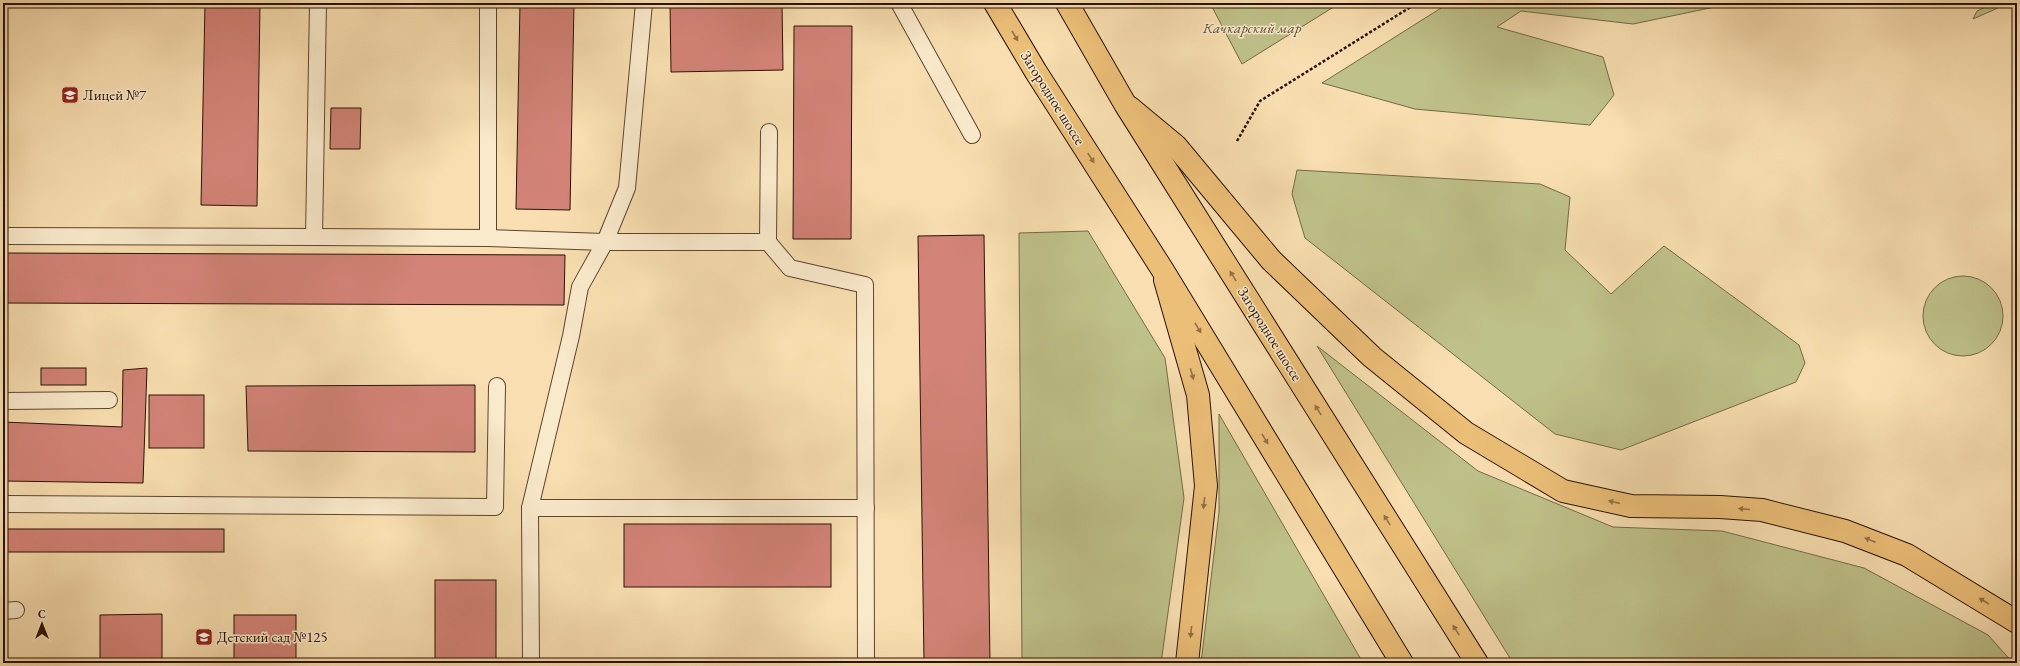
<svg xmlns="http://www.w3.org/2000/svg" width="2020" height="666" font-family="'EB Garamond',serif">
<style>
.green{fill:#bfc18a;stroke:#746a46}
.building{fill:#d38378;stroke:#281203}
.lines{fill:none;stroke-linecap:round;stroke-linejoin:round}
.lane-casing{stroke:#5c452e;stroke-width:18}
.primary-casing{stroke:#281203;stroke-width:24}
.highway-casing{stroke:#281203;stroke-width:24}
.path{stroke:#281203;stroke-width:2.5;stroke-dasharray:3 2;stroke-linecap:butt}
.lane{stroke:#faeacc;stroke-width:16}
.primary{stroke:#ecbf78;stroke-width:22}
.highway{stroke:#ecbf78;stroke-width:22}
.oneway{fill:#947143}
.labels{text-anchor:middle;stroke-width:3;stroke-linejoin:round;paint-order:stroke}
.park-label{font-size:15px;font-style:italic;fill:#5d4f32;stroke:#faeacc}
.poi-label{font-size:15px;fill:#281203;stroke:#faeacc;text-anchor:start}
.street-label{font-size:15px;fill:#281203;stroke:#faeacc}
</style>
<rect width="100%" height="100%" fill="#f8deb0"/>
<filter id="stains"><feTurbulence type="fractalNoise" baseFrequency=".005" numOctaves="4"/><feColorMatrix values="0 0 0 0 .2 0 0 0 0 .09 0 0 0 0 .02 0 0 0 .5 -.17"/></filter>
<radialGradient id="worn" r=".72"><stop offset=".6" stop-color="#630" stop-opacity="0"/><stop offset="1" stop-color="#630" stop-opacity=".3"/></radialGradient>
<g class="green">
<polygon points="1210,3 1340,3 1242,64"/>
<polygon points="1449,3 1734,3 1633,24 1521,11 1497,27 1603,57 1614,95 1590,125 1415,109 1322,83"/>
<polygon points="1994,3 2009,3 1973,19 1977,11"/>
<polygon points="1297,170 1540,184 1570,197 1565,250 1611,294 1664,246 1799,345 1805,363 1796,382 1621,450 1555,434 1305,238 1292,194"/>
<polygon points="1088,231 1165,358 1184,498 1161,663 1022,663 1019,233"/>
<circle cx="1963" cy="316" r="40"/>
<polygon points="1317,346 1478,471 1613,527 1722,531 1864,568 1988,635 2013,663 1513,663"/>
<polygon points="1219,414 1363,663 1201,663 1219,512"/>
</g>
<g class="building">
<polygon points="205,3 260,3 257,206 201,205"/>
<polygon points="520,3 574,3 570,210 516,209"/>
<polygon points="670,3 782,3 783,70 671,72"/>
<polygon points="794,26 852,26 851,239 793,239"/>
<polygon points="331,108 361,108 360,149 330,149"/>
<polygon points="984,235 990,663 924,663 918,236"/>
<polygon points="3,253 565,255 564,305 3,303"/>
<rect x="41" y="368" width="45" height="17"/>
<polygon points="147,368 143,483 3,481 3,422 122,427 123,370"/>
<polygon points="475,385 475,452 248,451 246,386"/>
<rect x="149" y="395" width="55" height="53"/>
<rect x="624" y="524" width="207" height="63"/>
<rect x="3" y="529" width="221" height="23"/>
<rect x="435" y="580" width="61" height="83"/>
<polygon points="162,614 162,663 100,663 100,615"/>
<rect x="234" y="615" width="62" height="48"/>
</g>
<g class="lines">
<defs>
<g id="lane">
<polyline points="899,3 972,135"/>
<polyline points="3,236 314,237 318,3"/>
<polyline points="314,237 488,238 488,3"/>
<polyline points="488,238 605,242 768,242 769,132"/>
<polyline points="768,242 790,268 865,285 866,663"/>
<polyline points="3,401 109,400"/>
<polyline points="3,504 495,507 497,386"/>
<polyline points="530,508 866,508"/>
<polyline points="3,611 16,610"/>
<polyline points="531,663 530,508 571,336 580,287 605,242 627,188 644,3"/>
</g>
<g id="primary">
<polyline points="1129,107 1176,146 1271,260 1372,357 1466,433 1563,491 1631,506 1720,507 1762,510 1845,531 1907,555 2017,622"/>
<polyline points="1165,280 1198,395 1206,486 1187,663"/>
</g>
<g id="highway">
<polyline points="995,3 1036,72 1162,269 1402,663"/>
<polyline points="1067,3 1125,104 1477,663"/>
</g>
</defs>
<use href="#lane" class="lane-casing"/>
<use href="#primary" class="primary-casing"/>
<use href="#highway" class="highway-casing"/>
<polyline class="path" points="1237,141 1260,101 1417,3"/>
<use href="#lane" class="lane"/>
<use href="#primary" class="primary"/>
<use href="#highway" class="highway"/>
</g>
<defs><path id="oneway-solid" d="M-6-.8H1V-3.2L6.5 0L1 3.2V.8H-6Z"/></defs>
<g class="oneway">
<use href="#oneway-solid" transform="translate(1015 36) rotate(59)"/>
<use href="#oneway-solid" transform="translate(1091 158) rotate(57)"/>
<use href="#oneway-solid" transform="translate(1233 276) rotate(-122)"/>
<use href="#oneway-solid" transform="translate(1198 328) rotate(59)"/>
<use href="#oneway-solid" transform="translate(1192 374) rotate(74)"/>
<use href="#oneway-solid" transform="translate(1318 410) rotate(-122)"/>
<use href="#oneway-solid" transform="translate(1265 439) rotate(59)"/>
<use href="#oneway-solid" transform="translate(1614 502) rotate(-167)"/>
<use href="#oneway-solid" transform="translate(1204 503) rotate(96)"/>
<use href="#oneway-solid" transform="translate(1744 509) rotate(-175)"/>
<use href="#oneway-solid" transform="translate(1387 520) rotate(-122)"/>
<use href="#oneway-solid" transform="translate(1870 540) rotate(-158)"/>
<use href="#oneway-solid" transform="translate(1984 601) rotate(-149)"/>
<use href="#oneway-solid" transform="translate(1456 630) rotate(-122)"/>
<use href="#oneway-solid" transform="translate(1191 632) rotate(96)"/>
</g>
<defs>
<symbol id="school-square" viewBox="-11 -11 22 22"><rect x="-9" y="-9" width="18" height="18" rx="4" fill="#8f2418" stroke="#faeacc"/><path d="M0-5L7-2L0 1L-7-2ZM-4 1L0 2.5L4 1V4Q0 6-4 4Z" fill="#fff"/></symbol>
</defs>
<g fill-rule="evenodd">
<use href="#school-square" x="60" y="85" width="20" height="20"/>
<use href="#school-square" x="194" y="627" width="20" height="20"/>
</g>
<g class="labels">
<g class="park-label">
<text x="1252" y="33">Качкарский мар</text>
</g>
<g class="poi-label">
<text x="83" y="100">Лицей №7</text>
<text x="217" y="642">Детский сад №125</text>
</g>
<g class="street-label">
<text transform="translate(1053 98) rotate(58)" y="5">Загородное шоссе</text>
<text transform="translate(1270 334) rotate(58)" y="5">Загородное шоссе</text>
</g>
</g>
<rect width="2020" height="666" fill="none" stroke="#f8deb0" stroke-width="16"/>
<rect x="4" y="4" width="2012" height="658" fill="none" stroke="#281203" stroke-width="2"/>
<rect x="8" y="8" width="2004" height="650" fill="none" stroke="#281203"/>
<g transform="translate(42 624)" stroke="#faeacc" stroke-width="3" paint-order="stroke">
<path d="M0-3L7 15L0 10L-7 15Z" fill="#281203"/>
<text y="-6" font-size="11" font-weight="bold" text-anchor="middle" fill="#281203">С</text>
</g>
<rect width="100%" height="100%" filter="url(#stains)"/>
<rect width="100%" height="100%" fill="url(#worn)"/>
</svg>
